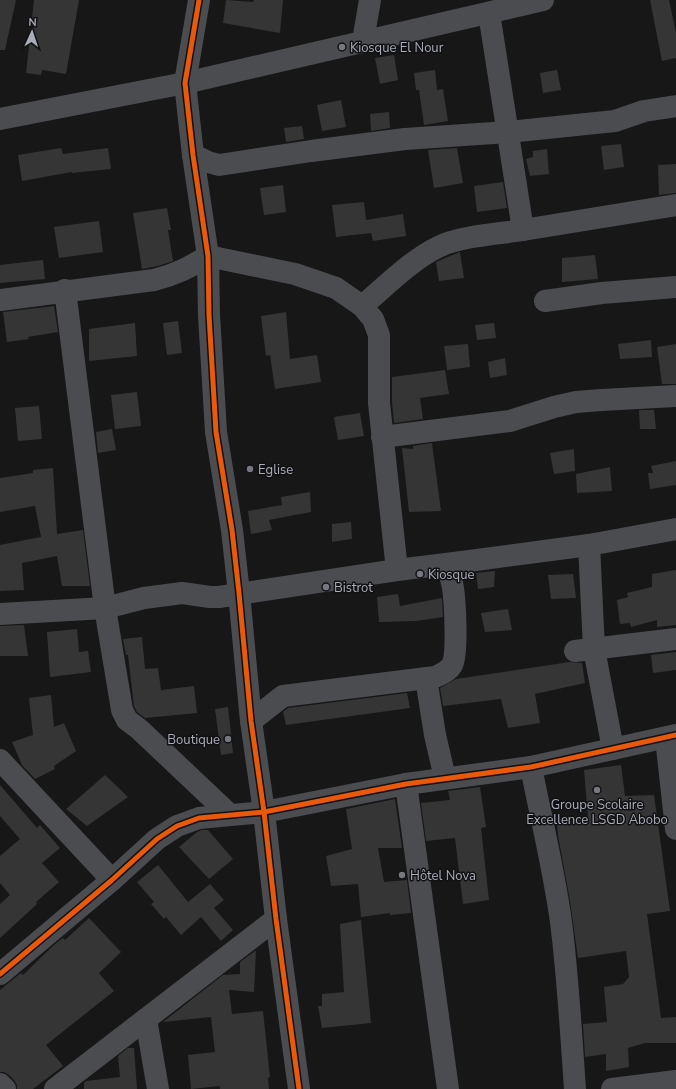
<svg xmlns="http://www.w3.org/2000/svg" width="676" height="1089" font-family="'Nunito Sans',sans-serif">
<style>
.building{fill:#353536}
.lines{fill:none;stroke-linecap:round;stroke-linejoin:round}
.minor{stroke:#4b4c50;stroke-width:22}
.cycleway-casing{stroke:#111113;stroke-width:8}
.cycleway{stroke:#e8590c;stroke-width:5}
.poi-dot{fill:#757880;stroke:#111113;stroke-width:1.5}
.labels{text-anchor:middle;stroke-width:3;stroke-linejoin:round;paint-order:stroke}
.poi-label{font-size:13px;fill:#a8adb8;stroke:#111113;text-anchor:start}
</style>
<rect width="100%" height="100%" fill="#171717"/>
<g class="building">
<polygon points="0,0 16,0 5,50 0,50"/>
<polygon points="34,0 79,0 66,74 42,70 41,75 26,73"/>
<polygon points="226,0 253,2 254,0 283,0 280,33 223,23"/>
<polygon points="650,0 669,0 676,33 676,58 662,61"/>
<polygon points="394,55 398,80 380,84 375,58"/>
<polygon points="435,70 437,90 443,89 448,121 424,125 419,90 416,90 414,73"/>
<polygon points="557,70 561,90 543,93 540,73"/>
<polygon points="341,100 346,127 322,131 317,105"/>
<polygon points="389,112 390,128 371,131 370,114"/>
<polygon points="302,126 304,139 286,142 284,128"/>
<polygon points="621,144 624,167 604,170 601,146"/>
<polygon points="61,148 63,154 108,148 111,169 72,173 72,172 22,181 18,155"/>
<polygon points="457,148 463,183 434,188 428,150"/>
<polygon points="547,149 549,174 530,176 526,159 533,157 533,151"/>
<polygon points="676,164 676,193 659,195 658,165"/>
<polygon points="503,182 507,208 477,212 474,186"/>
<polygon points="283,185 286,212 264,215 260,188"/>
<polygon points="364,202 366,220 403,214 406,236 373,241 371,233 336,237 332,205"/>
<polygon points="167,208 171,230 168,230 173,261 158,266 142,269 133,213"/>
<polygon points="99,221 103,252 59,258 54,227"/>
<polygon points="460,252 464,278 439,281 436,262"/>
<polygon points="595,255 598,279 562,282 562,258"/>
<polygon points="43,260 45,279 0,283 0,265"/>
<polygon points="54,306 58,332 28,337 29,339 7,342 3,312"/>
<polygon points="286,312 290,359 317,355 321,382 275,389 270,355 266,356 261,316"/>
<polygon points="178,321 182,353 167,355 163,323"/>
<polygon points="135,323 137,356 89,361 89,329"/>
<polygon points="494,323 496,338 477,340 475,325"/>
<polygon points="651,340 652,357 620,359 618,344"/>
<polygon points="468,344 470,367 447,370 444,346"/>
<polygon points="676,344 676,384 662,384 657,347"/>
<polygon points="505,358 507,375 490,378 488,362"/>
<polygon points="445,370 449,394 420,398 423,419 394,423 392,402 392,377"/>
<polygon points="137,392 141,426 115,429 111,395"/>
<polygon points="39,406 42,439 18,441 15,408"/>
<polygon points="639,410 654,410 656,429 640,429"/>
<polygon points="360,413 364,436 338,440 334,417"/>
<polygon points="112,429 116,450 98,453 96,432"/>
<polygon points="432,443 441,511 409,512 402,448 413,449 413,446"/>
<polygon points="574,449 575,471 554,474 550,453"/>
<polygon points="676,461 676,485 650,489 648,473 653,473 651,466"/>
<polygon points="610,467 612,491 577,493 576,474"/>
<polygon points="53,468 57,534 83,530 90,586 62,586 57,556 22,563 24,590 0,591 0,545 41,537 35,506 0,512 0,478 33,473 33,470"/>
<polygon points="310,492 311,512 269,520 272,530 251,534 248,511 282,505 281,497"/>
<polygon points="351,522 352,539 332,542 332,524"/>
<polygon points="676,570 676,625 657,627 657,620 631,627 630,623 620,624 617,600 628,597 627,593 652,587 652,574"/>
<polygon points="495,571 494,587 478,589 476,573"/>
<polygon points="573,574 576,598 551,599 548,575"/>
<polygon points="398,594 400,606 442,598 443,617 416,621 379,622 377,597"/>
<polygon points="508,609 512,630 485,632 481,613"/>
<polygon points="24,625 28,656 0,656 0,626"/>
<polygon points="77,629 79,652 88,651 91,672 50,677 47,632"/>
<polygon points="142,637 145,669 158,668 161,690 194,686 197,713 145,718 137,712 134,706 128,655 126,655 123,639"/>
<polygon points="676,652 676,670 653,673 651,655"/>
<polygon points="570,662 582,663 585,683 535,694 540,723 508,728 501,699 443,706 440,688 456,679"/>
<polygon points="407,693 410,708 286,725 283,712 288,708"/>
<polygon points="51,695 54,727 64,723 76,751 54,766 55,769 35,779 22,765 12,742 33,735 29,698"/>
<polygon points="228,707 233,753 221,755 215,709"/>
<polygon points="621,765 625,796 654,795 670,911 647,914 661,1018 676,1017 676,1043 645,1043 628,1048 629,1067 606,1071 606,1054 585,1057 583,1024 607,1022 604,987 623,984 629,977 626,951 578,958 570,901 558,835 557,824 588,817 584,770"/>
<polygon points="105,775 128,797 87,826 66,809"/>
<polygon points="0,785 37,828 40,825 60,848 42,863 59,882 36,902 37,904 0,938 0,904 10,895 0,883 0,856 20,839 0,816"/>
<polygon points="480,787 486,827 481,828 489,900 463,904 455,838 426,841 421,803 450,800 448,791"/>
<polygon points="395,799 402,848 378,848 384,882 407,880 411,913 390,915 390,913 361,917 358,884 331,886 326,856 352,849 346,809"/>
<polygon points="202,830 208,830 233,859 209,879 179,847 197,832"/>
<polygon points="158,865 188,902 210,884 224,900 214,908 233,930 221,941 201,917 181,935 166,917 164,919 151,904 154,902 137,882"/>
<polygon points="89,918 121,952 99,973 114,991 46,1045 63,1066 33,1089 17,1089 17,1085 14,1080 9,1075 4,1072 0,1072 0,990 21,973 23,975 55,944 63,938 65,940"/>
<polygon points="361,920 371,1023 322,1028 318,1006 322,1006 322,994 344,992 340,924"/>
<polygon points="255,951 256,951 254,992 229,990 232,1014 263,1011 270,1077 268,1078 269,1089 220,1089 220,1086 191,1089 188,1055 215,1052 211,1017 163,1022 223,975 240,974 240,962"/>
<polygon points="128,1048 134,1048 137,1089 84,1089 84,1083 86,1081 120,1077 118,1056"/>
</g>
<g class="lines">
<g class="minor">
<polyline points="199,0 185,83 193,155 208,256 209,315 216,432 232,530 239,593 251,721 264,812 276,919 299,1089"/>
<polyline points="363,41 370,0"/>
<polyline points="0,119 185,83 543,0"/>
<polyline points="193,155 208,162 219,165 311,151 405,139 508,132 615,121 644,111 676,106"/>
<polyline points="523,230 676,205"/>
<polyline points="65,290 105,608 122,710 127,720 139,729 230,815"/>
<path d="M0,300L154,280C175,275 190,267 208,256L295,274L336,288L362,306L373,319L379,335V403L397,570"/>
<polyline points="545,301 602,293 676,287"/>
<path d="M362,306C386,286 410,261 438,247C460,236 498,234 523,230L489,13"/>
<polyline points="382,437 510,421 554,407 576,402 601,400 676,396"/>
<polyline points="589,545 594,649 613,749"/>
<polyline points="0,614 105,608 144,598 182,593 210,597 219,597 397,570 446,564 589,545 676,529"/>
<polyline points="575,651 676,639"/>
<polyline points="426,678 435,735 445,778"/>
<path d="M251,721L283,696L435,677C441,674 448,672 452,665C458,654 455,602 453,588C452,580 449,572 446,564"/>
<polyline points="666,738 676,829"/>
<polyline points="0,760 112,880"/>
<path d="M531,767C541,818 554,870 561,922C568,977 571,1033 575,1089"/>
<polyline points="406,784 448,1089"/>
<polyline points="0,974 112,880 157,839 177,826 199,818 264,812 406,784 531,767 676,735"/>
<polyline points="146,1019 158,1089"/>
<polyline points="0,1084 5,1089"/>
<polyline points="55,1089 276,919"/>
<polyline points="612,1089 676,1081"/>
</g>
<defs>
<g id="cycleway">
<polyline points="199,0 185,83 193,155 208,256 209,315 216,432 232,530 239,593 251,721 264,812 276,919 299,1089"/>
<polyline points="0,974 112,880 157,839 177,826 199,818 264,812 406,784 531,767 676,735"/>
</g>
</defs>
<use href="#cycleway" class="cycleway-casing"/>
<use href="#cycleway" class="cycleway"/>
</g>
<g class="poi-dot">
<circle cx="342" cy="47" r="4"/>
<circle cx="250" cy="469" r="4"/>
<circle cx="420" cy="574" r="4"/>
<circle cx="326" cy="587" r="4"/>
<circle cx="228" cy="739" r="4"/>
<circle cx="597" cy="790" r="4"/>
<circle cx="402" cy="875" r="4"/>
</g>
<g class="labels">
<g class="poi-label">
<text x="350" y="52">Kiosque El Nour</text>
<text x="258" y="474">Eglise</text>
<text x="428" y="579">Kiosque</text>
<text x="334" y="592">Bistrot</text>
<text x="220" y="744" text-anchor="end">Boutique</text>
<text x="597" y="809" text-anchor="middle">Groupe Scolaire<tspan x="597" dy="15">Excellence LSGD Abobo</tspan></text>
<text x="410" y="880">Hôtel Nova</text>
</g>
</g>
<g transform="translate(32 32) rotate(3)" stroke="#111113" stroke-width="3" paint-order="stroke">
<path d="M0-3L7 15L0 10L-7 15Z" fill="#a8adb8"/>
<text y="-6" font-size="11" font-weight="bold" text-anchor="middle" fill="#a8adb8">N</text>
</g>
</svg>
